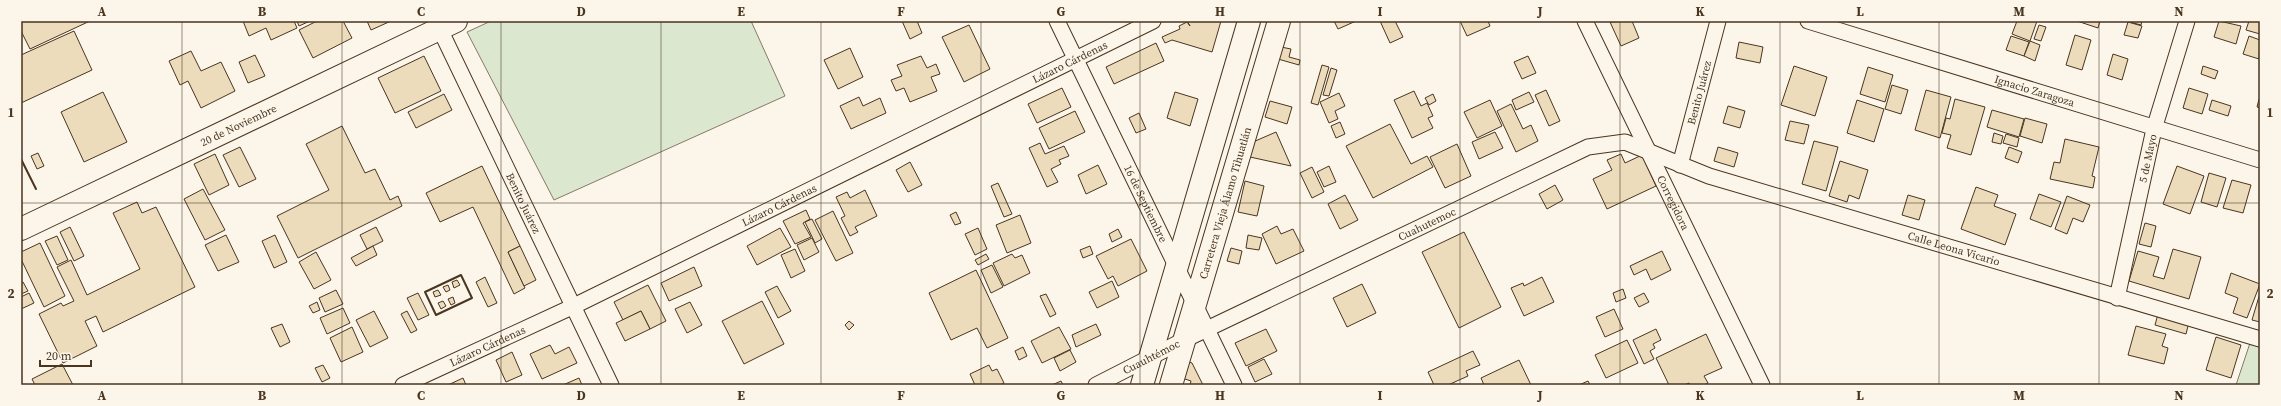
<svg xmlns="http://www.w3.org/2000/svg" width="2281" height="406" font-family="'Source Serif 4',serif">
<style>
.green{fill:#dce7d0;stroke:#887966}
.building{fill:#ecdcbc;stroke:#4a3520}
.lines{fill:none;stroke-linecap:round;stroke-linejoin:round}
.minor-casing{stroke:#4a3520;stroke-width:17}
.secondary-casing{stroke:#4a3520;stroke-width:24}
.minor{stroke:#fbf6e9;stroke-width:15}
.secondary{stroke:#fbf6e9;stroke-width:22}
.wall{stroke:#4a3520;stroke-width:2}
.grid{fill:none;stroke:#4a3520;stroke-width:1;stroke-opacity:0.55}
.labels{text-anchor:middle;stroke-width:3;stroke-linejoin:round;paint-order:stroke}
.street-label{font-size:11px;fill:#4a3520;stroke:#fbf6e9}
.neatline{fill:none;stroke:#4a3520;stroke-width:1.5}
.grid-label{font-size:13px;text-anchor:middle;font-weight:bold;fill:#4a3520}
</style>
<rect width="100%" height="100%" fill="#fbf6e9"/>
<g class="green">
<polygon points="491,21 751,21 785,96 554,200 467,32"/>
<polygon points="2253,334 2260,337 2260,385 2236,385"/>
</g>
<g class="building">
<polygon points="21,21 90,21 30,49 21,31"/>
<polygon points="243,21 294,21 297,28 271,40 266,28 249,36"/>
<polygon points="297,21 310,21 299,26"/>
<polygon points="317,21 343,21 352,38 313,58 299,30"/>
<polygon points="367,21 391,21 371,30"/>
<polygon points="902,21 917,21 922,33 910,39"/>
<polygon points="1187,21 1221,21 1212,52 1172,40 1165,43 1162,37 1180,29 1179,26 1187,22 1190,26"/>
<polygon points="1334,21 1356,21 1338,29"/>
<polygon points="1380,21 1395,21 1403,37 1390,43"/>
<polygon points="1460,21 1488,21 1490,26 1467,36"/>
<polygon points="1632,21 1639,38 1621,46 1610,22"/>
<polygon points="2017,21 2037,21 2030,41 2012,34"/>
<polygon points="2077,21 2100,21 2098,28"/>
<polygon points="2126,21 2142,21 2141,25"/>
<polygon points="2219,21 2241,26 2236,44 2214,37"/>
<polygon points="2249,21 2260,21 2260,34 2246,30"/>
<polygon points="2128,22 2142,26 2138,38 2124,35"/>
<polygon points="969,25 990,69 964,82 942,37"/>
<polygon points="2039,25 2046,27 2041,41 2034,39"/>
<polygon points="74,31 92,70 21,103 21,55"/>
<polygon points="2075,35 2091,40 2082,70 2066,65"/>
<polygon points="2011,36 2029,42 2024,56 2006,50"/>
<polygon points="2249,36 2260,40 2259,59 2243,54"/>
<polygon points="2030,41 2040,45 2035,61 2024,56"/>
<polygon points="1739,42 1763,47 1760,63 1736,58"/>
<polygon points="1156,43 1164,61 1114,84 1106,67"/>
<polygon points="1281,47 1291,49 1289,57 1300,60 1299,65 1278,59"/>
<polygon points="850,48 863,77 838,89 824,60"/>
<polygon points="191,51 201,71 221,62 235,91 201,108 188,81 180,85 169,61"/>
<polygon points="2113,54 2128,59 2122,80 2107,75"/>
<polygon points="255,55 265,76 248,83 239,62"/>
<polygon points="424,56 441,91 395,113 378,78"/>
<polygon points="921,56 927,68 936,64 940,74 931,77 937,91 910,102 904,88 896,91 891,80 902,76 897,65"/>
<polygon points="1528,56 1536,73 1522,79 1514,62"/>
<polygon points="1322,65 1329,67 1318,105 1311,103"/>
<polygon points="1794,66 1827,77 1815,116 1781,105"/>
<polygon points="2203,66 2218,71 2215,79 2201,74"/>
<polygon points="1868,67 1893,75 1885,102 1860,94"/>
<polygon points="1331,68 1337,70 1329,96 1323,95"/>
<polygon points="1892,85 1908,90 1901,114 1885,109"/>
<polygon points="1062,88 1071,107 1037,123 1028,104"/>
<polygon points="2189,88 2208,94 2202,114 2183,108"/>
<polygon points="1546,90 1560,121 1549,126 1535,95"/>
<polygon points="1926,90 1951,97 1940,138 1915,130"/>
<polygon points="1414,91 1421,106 1427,103 1433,116 1428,118 1433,128 1412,138 1394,100"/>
<polygon points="103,92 127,142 84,162 61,112"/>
<polygon points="1175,92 1198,99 1190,126 1167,118"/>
<polygon points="1529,92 1534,102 1516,110 1512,100"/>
<polygon points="1339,93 1345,106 1335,111 1338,119 1329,123 1320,102"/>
<polygon points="444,94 452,110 416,128 408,112"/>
<polygon points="1433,94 1436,101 1429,105 1425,98"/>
<polygon points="859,97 863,106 880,98 886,113 851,129 840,106"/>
<polygon points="1955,99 1985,107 1971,155 1947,148 1951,135 1942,133 1946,118 1950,119"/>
<polygon points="2259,99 2260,100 2260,108 2257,107"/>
<polygon points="1490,100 1502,126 1477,138 1464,112"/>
<polygon points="1857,100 1884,109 1874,142 1847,133"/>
<polygon points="2212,100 2231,106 2228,116 2209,110"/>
<polygon points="1270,101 1292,107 1287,124 1265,117"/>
<polygon points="1511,104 1523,129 1531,125 1538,141 1516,152 1497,111"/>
<polygon points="1728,106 1745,111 1740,128 1723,123"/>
<polygon points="1992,110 2024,119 2019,137 1987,127"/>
<polygon points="1075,111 1085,132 1049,149 1039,128"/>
<polygon points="1139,113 1146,129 1136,133 1129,118"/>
<polygon points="2025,118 2047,124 2042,143 2020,136"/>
<polygon points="1790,121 1809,125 1804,144 1785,140"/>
<polygon points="1340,122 1345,134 1336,138 1331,126"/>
<polygon points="1390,124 1411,164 1427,156 1433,167 1373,198 1346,146"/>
<polygon points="342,126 365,173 375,169 390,200 398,196 402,206 298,258 277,216 329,190 306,144"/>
<polygon points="1276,132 1291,166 1250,157 1253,142"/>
<polygon points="1495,132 1503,148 1479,159 1472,142"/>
<polygon points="1994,133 2003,136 2001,144 1992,142"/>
<polygon points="2006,134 2019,138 2017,147 2003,143"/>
<polygon points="2065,139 2099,147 2092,176 2095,177 2093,188 2050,179 2054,162 2060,163"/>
<polygon points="1814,141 1838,147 1826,191 1802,184"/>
<polygon points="1040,143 1045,154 1064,146 1069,156 1059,160 1061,164 1051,169 1058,182 1047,187 1029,148"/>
<polygon points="1457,144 1471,176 1445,188 1430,157"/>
<polygon points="240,147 256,179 239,187 223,155"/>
<polygon points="1718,147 1738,153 1734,167 1714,161"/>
<polygon points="2009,147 2022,152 2018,163 2005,158"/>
<polygon points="38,153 44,166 37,169 31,156"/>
<polygon points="215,154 229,185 209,195 194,164"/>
<polygon points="1621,154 1625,163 1642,155 1656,186 1607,209 1593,179 1612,170 1607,160"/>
<polygon points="1840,161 1868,170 1859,199 1849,195 1847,202 1829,196"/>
<polygon points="910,162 922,185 908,192 896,170"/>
<polygon points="1098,165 1107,184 1086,194 1078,175"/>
<polygon points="482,166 520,246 508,252 525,288 514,294 473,207 440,222 426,193"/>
<polygon points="1329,166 1336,182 1324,187 1317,172"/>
<polygon points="2177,166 2204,176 2190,214 2163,204"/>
<polygon points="1312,167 1324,192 1312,198 1300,173"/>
<polygon points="2209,173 2226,178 2217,207 2201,202"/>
<polygon points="2232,180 2251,185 2243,213 2223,208"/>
<polygon points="1245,181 1264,186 1257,216 1238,212"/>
<polygon points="998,183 1012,214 1004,217 991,186"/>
<polygon points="1555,185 1563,200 1547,209 1539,194"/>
<polygon points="1976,187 1998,195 1994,206 2016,214 2005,245 1961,229"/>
<polygon points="203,189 225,230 205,240 184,199"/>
<polygon points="865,190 877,216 855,227 858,232 850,236 841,218 845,216 836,197 847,192 850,198"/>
<polygon points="2039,194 2061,202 2051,227 2030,219"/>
<polygon points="1345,195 1358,220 1340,229 1328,204"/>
<polygon points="1908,195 1925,200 1919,220 1902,215"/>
<polygon points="2067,196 2090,205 2083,222 2073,218 2067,234 2055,229"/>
<polygon points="137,202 142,213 156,207 195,287 103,332 96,316 85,321 97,346 63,363 39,314 61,303 63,306 74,301 57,267 71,260 87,295 140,269 113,213"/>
<polygon points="806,210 810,219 803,223 811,237 795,244 783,221"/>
<polygon points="833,211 853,253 836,261 815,220"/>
<polygon points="956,212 961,223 955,225 950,215"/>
<polygon points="1020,215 1031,243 1007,253 996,225"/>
<polygon points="812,219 822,239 815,243 805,222"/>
<polygon points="2145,223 2156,226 2151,247 2139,244"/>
<polygon points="1277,226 1281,234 1293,229 1304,251 1276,264 1262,234"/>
<polygon points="70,227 84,256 74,261 60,232"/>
<polygon points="376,227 383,241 367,249 360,235"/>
<polygon points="780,228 791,247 757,265 747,246"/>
<polygon points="978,228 987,249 975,255 965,234"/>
<polygon points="1118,229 1122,237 1112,242 1109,234"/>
<polygon points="1464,232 1501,307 1459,328 1422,252"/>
<polygon points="226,235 239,262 218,271 205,245"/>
<polygon points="275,235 287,262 274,268 262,241"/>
<polygon points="1248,235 1262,238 1259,250 1246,248"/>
<polygon points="57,236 68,260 57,265 45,241"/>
<polygon points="812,238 819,252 804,260 797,245"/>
<polygon points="1131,239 1147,271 1118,286 1113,276 1108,279 1096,256"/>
<polygon points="40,243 65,296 44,307 21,259 21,252"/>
<polygon points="373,246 377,255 356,266 351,258"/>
<polygon points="520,246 536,280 524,286 508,252"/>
<polygon points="1090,246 1093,254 1083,258 1080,250"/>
<polygon points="1231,248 1242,251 1239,264 1227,261"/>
<polygon points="795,249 805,271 791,278 781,255"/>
<polygon points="2173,249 2201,257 2189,299 2129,281 2138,251 2159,257 2153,276 2164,279"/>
<polygon points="1662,251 1671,270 1651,280 1646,269 1634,275 1630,266"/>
<polygon points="316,252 331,280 314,289 299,262"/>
<polygon points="986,254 989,259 978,265 975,260"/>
<polygon points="1012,254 1015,258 1022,255 1030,273 1004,286 993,263"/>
<polygon points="992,265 1003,287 991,293 981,270"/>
<polygon points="694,267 702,286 669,301 661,283"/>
<polygon points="976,270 1008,338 987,348 977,328 951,340 929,293"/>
<polygon points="2231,273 2260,284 2247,318 2233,313 2238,298 2225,293"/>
<polygon points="485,277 497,303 488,307 476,282"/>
<polygon points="1542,277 1554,302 1524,316 1511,288 1523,283 1524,286"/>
<polygon points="457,280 460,285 454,288 452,282"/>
<polygon points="1112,281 1119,297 1097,308 1089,292"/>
<polygon points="23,282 28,291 21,294 21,283"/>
<polygon points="1362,284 1376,313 1347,327 1333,298"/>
<polygon points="448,285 450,290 446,292 443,287"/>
<polygon points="648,285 666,321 650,329 641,311 623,320 614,302"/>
<polygon points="777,286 791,311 778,318 765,292"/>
<polygon points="1623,289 1626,298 1616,302 1613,293"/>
<polygon points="336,290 343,304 325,312 319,298"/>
<polygon points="438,290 441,295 435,297 433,292"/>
<polygon points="29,293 34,303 21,309 21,297"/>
<polygon points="418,293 429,315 418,320 407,298"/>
<polygon points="1644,293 1649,302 1639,307 1634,298"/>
<polygon points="2260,293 2260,322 2252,320"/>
<polygon points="1046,294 1056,314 1050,317 1040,296"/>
<polygon points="453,297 455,303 451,305 448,299"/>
<polygon points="443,301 446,306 441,309 438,303"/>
<polygon points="762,301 784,344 744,364 722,321"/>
<polygon points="317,302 320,310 313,313 309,306"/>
<polygon points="690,302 702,325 687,333 675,309"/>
<polygon points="343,308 350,323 327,334 320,318"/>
<polygon points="1614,309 1623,329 1605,337 1596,317"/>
<polygon points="374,311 388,338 370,347 356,320"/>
<polygon points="407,311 417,330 411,333 401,314"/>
<polygon points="641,311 650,329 625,341 616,323"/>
<polygon points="2158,314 2189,322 2186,334 2155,325"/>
<polygon points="849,321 854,325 849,330 845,325"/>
<polygon points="282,324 290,342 280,347 271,328"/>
<polygon points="1096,324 1101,335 1076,347 1072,335"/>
<polygon points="2136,326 2166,334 2162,346 2168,348 2164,364 2128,355"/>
<polygon points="352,327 363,352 341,362 330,338"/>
<polygon points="1059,327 1071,349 1042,363 1031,341"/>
<polygon points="1266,329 1277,351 1246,366 1235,343"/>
<polygon points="1656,329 1661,340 1653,344 1655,348 1650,351 1654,359 1644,364 1633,340"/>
<polygon points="1706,334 1722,368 1704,376 1708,383 1704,385 1690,385 1689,383 1684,385 1669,385 1656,358"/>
<polygon points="2216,337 2241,345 2231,378 2206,370"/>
<polygon points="1627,340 1638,363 1606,378 1595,355"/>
<polygon points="550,345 555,354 569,347 577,363 542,379 530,354"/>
<polygon points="1023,347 1027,356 1019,360 1015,351"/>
<polygon points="1070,350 1076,362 1060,371 1054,358"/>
<polygon points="1473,351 1480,365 1466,371 1468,376 1448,385 1434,385 1428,372"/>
<polygon points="512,352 522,375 506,382 496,360"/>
<polygon points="1264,359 1272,374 1255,382 1248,367"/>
<polygon points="1184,360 1192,363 1203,385 1190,385 1191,381 1179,377"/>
<polygon points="1519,360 1531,385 1484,385 1481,378"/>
<polygon points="62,364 73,385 35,385 32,379"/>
<polygon points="323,365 330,378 322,382 315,368"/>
<polygon points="989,365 992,371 997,369 1004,383 1000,385 975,385 970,374"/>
<polygon points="463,378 466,385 448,385"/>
<polygon points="579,378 582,385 563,385"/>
<polygon points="1061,381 1063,385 1052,385"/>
<polygon points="1588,381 1590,385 1579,385"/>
</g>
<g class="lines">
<defs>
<g id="minor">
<path id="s1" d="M436,21L611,385"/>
<path id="s2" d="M1057,21L1234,385"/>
<path id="s3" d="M1585,21L1762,385"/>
<path id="s4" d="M1808,21L2260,160"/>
<path id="s5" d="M1680,165L1718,21"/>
<path id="s6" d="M2117,298L2154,129L2187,21"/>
<path id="s7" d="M403,385L574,306L1153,21"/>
<path id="s8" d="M1096,385L1184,340L1588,147L1625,142L1709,176L2260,339"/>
</g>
<g id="secondary">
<path id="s9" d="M21,229L456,21"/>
<polyline points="1142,385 1249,21"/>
<path id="s10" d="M1171,385L1279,21"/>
</g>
</defs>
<use href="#minor" class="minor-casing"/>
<use href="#secondary" class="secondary-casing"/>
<use href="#minor" class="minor"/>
<use href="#secondary" class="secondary"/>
<g class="wall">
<polyline points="21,159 36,189"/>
<polygon points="461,275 472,298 436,315 425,292"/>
</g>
</g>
<path class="grid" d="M182,21V385M342,21V385M501,21V385M661,21V385M821,21V385M981,21V385M1140,21V385M1300,21V385M1460,21V385M1620,21V385M1780,21V385M1939,21V385M2099,21V385M21,203H2260"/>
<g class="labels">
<g class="street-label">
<text dy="4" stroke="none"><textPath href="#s7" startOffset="741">Lázaro Cárdenas</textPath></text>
<text dy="4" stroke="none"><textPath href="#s4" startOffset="237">Ignacio Zaragoza</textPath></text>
<text dy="4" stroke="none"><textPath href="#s5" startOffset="75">Benito Juárez</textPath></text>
<text dy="4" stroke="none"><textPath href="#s9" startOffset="241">20 de Noviembre</textPath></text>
<text dy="4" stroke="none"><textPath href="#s6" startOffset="143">5 de Mayo</textPath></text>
<text dy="4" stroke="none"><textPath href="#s1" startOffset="202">Benito Juárez</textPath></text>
<text dy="4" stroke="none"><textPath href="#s2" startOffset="203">16 de Septiembre</textPath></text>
<text dy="4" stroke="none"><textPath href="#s10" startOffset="190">Carretera Vieja Álamo Tihuatlán</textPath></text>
<text dy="4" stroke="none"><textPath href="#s3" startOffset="202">Corregidora</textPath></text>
<text dy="4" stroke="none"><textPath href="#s7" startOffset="417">Lázaro Cárdenas</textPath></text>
<text dy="4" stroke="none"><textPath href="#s8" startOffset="368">Cuahutemoc</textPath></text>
<text dy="4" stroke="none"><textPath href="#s8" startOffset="930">Calle Leona Vicario</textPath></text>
<text dy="4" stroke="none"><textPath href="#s7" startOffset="93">Lázaro Cárdenas</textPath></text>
<text dy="4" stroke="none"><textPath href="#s8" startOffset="62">Cuauhtémoc</textPath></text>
</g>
</g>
<rect width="2281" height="406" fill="none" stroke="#fbf6e9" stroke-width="44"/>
<path d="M40 360v6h51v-6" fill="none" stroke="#4a3520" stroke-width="2"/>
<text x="46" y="360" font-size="12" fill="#4a3520" stroke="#fbf6e9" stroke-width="3" paint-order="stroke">20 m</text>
<rect x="22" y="22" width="2237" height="362" class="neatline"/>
<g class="grid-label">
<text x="102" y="16">A</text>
<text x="262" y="16">B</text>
<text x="421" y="16">C</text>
<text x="581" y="16">D</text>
<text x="741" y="16">E</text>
<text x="901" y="16">F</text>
<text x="1061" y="16">G</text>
<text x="1220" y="16">H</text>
<text x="1380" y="16">I</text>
<text x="1540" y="16">J</text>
<text x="1700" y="16">K</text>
<text x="1860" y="16">L</text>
<text x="2019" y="16">M</text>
<text x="2179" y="16">N</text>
<text x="11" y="117">1</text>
<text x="2270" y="117">1</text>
<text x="11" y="298">2</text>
<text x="2270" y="298">2</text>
<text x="102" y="400">A</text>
<text x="262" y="400">B</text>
<text x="421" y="400">C</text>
<text x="581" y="400">D</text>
<text x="741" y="400">E</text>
<text x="901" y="400">F</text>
<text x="1061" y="400">G</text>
<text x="1220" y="400">H</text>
<text x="1380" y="400">I</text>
<text x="1540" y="400">J</text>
<text x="1700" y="400">K</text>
<text x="1860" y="400">L</text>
<text x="2019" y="400">M</text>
<text x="2179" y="400">N</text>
</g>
</svg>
